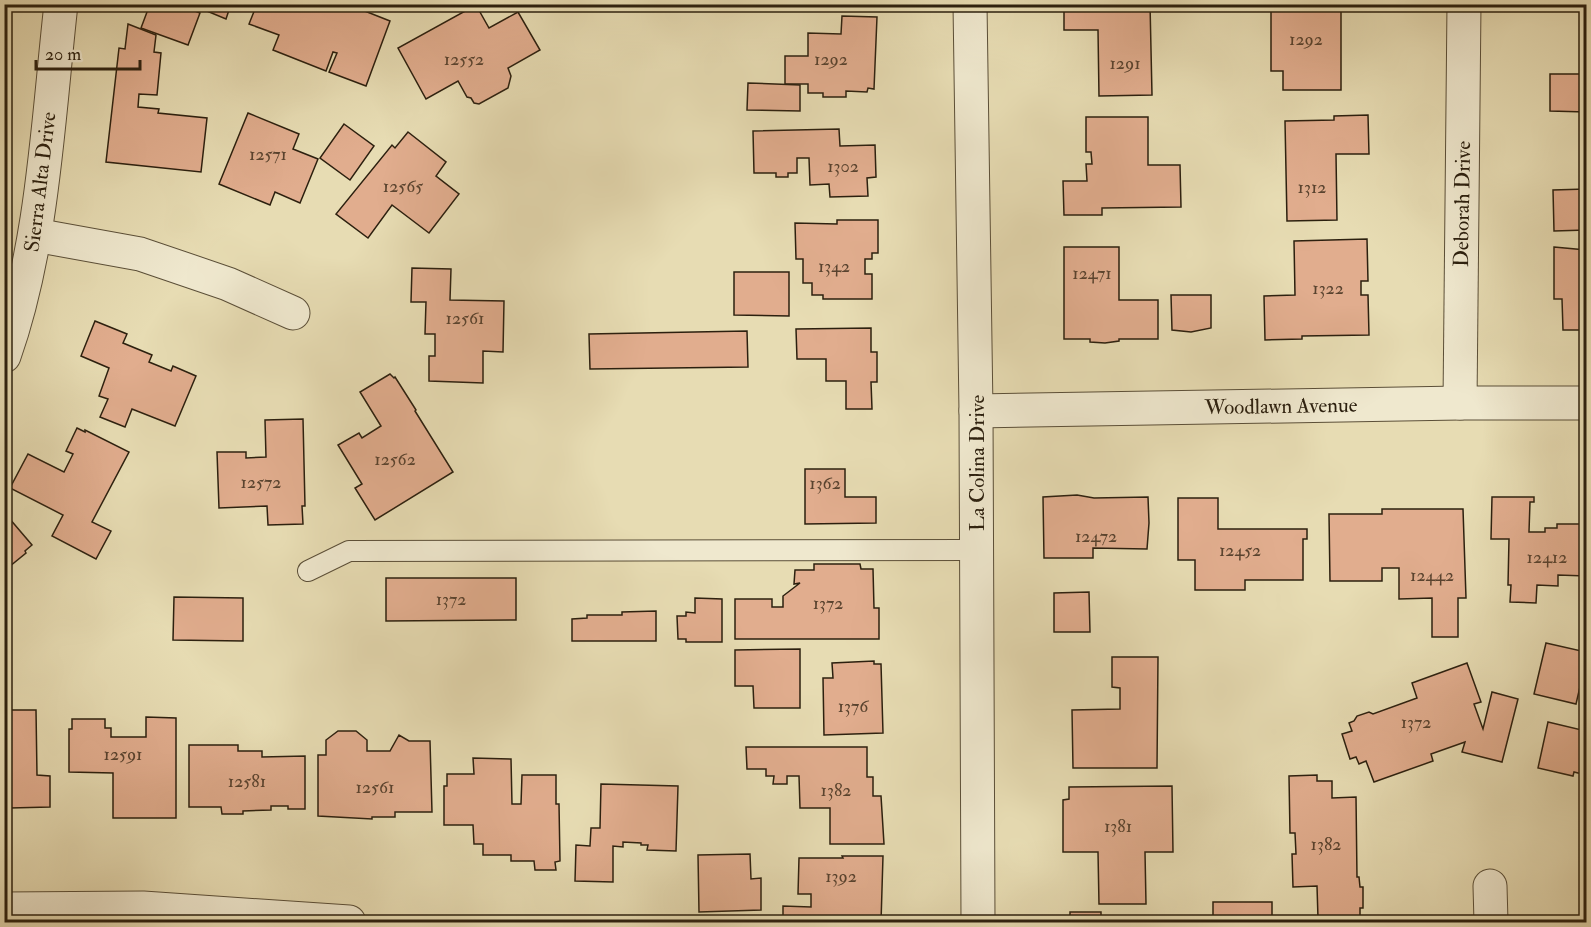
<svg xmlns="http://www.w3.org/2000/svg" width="1591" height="927" font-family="'IM FELL Double Pica',serif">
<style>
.building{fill:#e1ad8e;stroke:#2c200f;stroke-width:1.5}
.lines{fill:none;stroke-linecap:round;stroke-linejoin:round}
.service-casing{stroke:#5b4f38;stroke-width:22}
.minor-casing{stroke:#5b4f38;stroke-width:35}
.tertiary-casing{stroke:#5b4f38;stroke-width:35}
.service{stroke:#efe8ce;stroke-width:20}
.minor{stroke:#efe8ce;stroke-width:33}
.tertiary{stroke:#efe8ce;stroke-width:33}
.labels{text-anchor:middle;stroke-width:4.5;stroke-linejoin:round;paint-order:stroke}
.number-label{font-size:18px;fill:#59432f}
.street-label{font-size:21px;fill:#2c200f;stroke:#efe8ce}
</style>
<rect width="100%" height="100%" fill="#e7dcb3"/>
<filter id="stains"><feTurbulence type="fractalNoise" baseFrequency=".00333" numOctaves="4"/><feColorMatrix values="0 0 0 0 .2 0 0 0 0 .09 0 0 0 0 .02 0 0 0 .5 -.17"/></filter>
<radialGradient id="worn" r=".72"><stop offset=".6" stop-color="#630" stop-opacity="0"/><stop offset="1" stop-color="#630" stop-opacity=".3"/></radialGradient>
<g class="building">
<polygon points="150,4 178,4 200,13 188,45 141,28"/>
<polygon points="190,4 231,4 226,19"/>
<polygon points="257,4 347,4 390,21 366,86 329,72 337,53 333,52 326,71 273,50 279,35 249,24"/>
<polygon points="1064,4 1150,4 1152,95 1099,96 1098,30 1064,30"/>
<polygon points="1271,4 1344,4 1341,8 1341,90 1283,90 1283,71 1271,71"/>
<polygon points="476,5 489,28 518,12 540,50 508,68 511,76 508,88 479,104 474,103 471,98 467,97 458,81 426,99 398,48"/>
<polygon points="1581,12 1586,12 1586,112 1550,111 1550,74 1581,74"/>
<polygon points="842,16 877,17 874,89 868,88 867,92 846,91 846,97 823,97 823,93 808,93 808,84 785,84 785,56 808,56 808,33 841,34"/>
<polygon points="128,24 156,35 154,52 161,53 157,95 139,94 138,107 159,109 158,113 207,118 201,172 106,162 119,48 125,49"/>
<polygon points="748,83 800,85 800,111 747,110"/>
<polygon points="248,113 299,134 293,149 318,159 300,203 275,192 270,205 219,184"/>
<polygon points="1368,115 1369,154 1336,154 1337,220 1287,221 1285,121 1334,120 1334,116"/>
<polygon points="1086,117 1148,117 1148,165 1180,165 1181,207 1102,208 1102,215 1064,215 1063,181 1087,181 1086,164 1092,164 1091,152 1086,152"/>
<polygon points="344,124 374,146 350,180 320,158"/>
<polygon points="839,129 840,146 875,145 876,177 867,178 868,196 830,197 829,184 810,185 809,158 797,158 797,173 788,173 788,177 776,177 776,173 754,173 753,131"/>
<polygon points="408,132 446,162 436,176 459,194 429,233 392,205 368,238 336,214 392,145 395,148"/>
<polygon points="1586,189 1586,230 1554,231 1553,190"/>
<polygon points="837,220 878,220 878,253 872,253 872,259 865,259 865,274 872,274 872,299 823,299 823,295 812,295 812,283 803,283 803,259 796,259 795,223 837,224"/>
<polygon points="1367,239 1368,281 1361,281 1361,295 1368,295 1369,335 1302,336 1302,339 1265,340 1264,296 1295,295 1294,241"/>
<polygon points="1064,247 1119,247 1119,300 1158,300 1158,339 1119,339 1119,341 1105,343 1090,342 1090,339 1064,339"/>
<polygon points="1554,247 1586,250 1586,330 1563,330 1562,299 1554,299"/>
<polygon points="412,268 451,269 450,300 504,301 503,352 483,351 483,383 429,381 429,356 435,356 435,334 425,334 426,302 411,302"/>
<polygon points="734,272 789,272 789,316 734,315"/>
<polygon points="1171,295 1211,295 1211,328 1191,332 1172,330"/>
<polygon points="95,321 127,334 123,343 152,355 149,362 171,371 173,366 196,376 175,426 132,409 125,427 100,417 108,399 99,396 109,368 81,356"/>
<polygon points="871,328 871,352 877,352 877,382 871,382 872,409 846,409 846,381 826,381 826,359 797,359 796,329"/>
<polygon points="747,331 748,367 590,369 589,334"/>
<polygon points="390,374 394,378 395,377 416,410 415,411 453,472 375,520 355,488 362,484 338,445 359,433 362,438 381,426 360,392"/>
<polygon points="303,419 305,506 302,506 303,524 268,525 267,506 219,508 217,452 246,452 246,458 266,457 265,420"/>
<polygon points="77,428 85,432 85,430 129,452 92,522 111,531 96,559 52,536 63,515 10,488 28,454 64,472 73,454 66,451"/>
<polygon points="805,469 845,469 845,497 876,497 876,523 805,524"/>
<polygon points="1077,495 1094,498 1148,497 1149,523 1147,549 1093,548 1093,558 1044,558 1043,497"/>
<polygon points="1492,497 1534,497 1534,502 1530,502 1529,532 1545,532 1545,528 1557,528 1557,524 1586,524 1586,576 1558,575 1558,586 1537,585 1536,603 1510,602 1511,585 1508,585 1509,539 1491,539"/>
<polygon points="1178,498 1218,498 1218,529 1307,529 1307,539 1303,539 1303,580 1245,580 1245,590 1195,590 1195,560 1178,560"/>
<polygon points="1382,509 1463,509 1466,598 1458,598 1458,637 1432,637 1432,598 1399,599 1399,568 1382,568 1382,581 1330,581 1329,514 1382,514"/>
<polygon points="9,518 32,545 25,551 26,553 4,571 4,522"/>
<polygon points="814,564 860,564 861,569 873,569 874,608 879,608 879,639 735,639 735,599 772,599 772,607 783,607 783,596 800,583 794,584 795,570 814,570"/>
<polygon points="386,578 516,578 516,620 386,621"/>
<polygon points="1089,592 1090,632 1054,632 1054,593"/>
<polygon points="174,597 243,598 243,641 173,640"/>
<polygon points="695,598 722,599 722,642 686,642 686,639 678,639 677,616 686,616 686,612 695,613"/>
<polygon points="656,611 656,641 572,641 572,619 587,618 587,615 622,615 622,612"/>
<polygon points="1546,643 1586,652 1586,661 1576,704 1534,694"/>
<polygon points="800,649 800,708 754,708 753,686 735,686 735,650"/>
<polygon points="1112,657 1158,657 1157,768 1073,768 1072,710 1120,709 1120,688 1112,687"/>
<polygon points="874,661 874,664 881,664 883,733 824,735 823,678 833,678 832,663"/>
<polygon points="1467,663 1481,702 1474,704 1483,729 1492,692 1518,699 1502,762 1462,752 1465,742 1431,754 1433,761 1374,782 1366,761 1359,764 1356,757 1350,759 1342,734 1352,731 1349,723 1354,721 1357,716 1369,712 1373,714 1417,698 1412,683"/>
<polygon points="4,710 36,710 37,775 50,776 50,807 10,808 10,769 4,769"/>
<polygon points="146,717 176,718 176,818 113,818 113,773 69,772 69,729 72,729 72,719 105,719 105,728 111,728 111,737 146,737"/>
<polygon points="1548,722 1586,731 1586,775 1574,772 1573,776 1538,768"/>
<polygon points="338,731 356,731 367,740 367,751 390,751 399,735 409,741 430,741 432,812 395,812 395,817 372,817 372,819 318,816 318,755 326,755 326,740"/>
<polygon points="189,745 238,745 238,751 262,751 262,757 305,756 305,809 288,809 288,806 271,806 271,810 243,811 243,814 222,814 221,807 189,807"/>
<polygon points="746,747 867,747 867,777 873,777 873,796 881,796 884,844 830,844 830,808 800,808 799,776 787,776 787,784 773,784 774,776 766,776 766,769 747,769"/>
<polygon points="473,758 511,759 512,804 521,804 522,775 556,775 556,804 559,804 560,861 555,862 556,870 535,870 534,861 511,861 511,855 483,855 483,844 474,844 473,825 444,825 444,786 447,786 447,774 474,774"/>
<polygon points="1317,775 1317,781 1332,781 1332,798 1356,797 1357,877 1359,877 1360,887 1363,887 1363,908 1360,908 1360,917 1318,918 1317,886 1293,887 1292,854 1296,854 1295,833 1290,833 1289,776"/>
<polygon points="601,784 678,786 676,851 647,850 648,845 641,845 641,843 623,842 623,847 613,846 613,882 575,881 576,845 590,846 591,828 600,828"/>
<polygon points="1172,786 1173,852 1145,852 1146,904 1099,904 1098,852 1063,852 1063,800 1069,799 1069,787"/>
<polygon points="750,854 751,879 761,878 761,910 699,912 698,855"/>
<polygon points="842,856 883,856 881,922 783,922 783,906 811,907 811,894 798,894 799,858 843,858"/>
<rect x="1213" y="902" width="59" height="20"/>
<rect x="1070" y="912" width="31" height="10"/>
</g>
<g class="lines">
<defs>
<polyline id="service" points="308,571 349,551 977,550"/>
<g id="minor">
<polyline points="35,235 140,254 228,284 293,313"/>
<path d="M4,356C43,246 48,120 61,4"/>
<polyline points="1460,403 1464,4"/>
<polyline points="976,411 1460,403 1586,403"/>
<polyline points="1490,886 1491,922"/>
<polyline points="4,909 143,908 349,922"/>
</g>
<polyline id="tertiary" points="970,4 976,411 978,922"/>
</defs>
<use href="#service" class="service-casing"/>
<use href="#minor" class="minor-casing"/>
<use href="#tertiary" class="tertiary-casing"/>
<use href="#service" class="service"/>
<use href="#minor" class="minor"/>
<use href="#tertiary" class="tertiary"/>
</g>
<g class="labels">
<g class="number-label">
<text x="1306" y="45">1292</text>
<text x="464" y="65">12552</text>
<text x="831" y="65">1292</text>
<text x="1125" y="69">1291</text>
<text x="268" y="160">12571</text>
<text x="843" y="172">1302</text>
<text x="403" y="192">12565</text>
<text x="1312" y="193">1312</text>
<text x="834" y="272">1342</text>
<text x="1092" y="279">12471</text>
<text x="1328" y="294">1322</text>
<text x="465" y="324">12561</text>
<text x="395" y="465">12562</text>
<text x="261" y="488">12572</text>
<text x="825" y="489">1362</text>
<text x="1096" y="542">12472</text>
<text x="1240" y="556">12452</text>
<text x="1547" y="563">12412</text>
<text x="1432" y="581">12442</text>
<text x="451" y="605">1372</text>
<text x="828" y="609">1372</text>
<text x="853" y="712">1376</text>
<text x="1416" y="728">1372</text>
<text x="123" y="760">12591</text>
<text x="247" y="787">12581</text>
<text x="375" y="793">12561</text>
<text x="836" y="796">1382</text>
<text x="1118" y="832">1381</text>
<text x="1326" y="850">1382</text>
<text x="841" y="882">1392</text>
</g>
<g class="street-label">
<text transform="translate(40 182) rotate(-83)" y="7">Sierra Alta Drive</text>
<text transform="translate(1462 204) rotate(-89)" y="7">Deborah Drive</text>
<text transform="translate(1281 406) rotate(-1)" y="7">Woodlawn Avenue</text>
<text transform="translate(977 463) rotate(-90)" y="7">La Colina Drive</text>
</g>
</g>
<rect width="1591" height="927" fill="none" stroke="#e7dcb3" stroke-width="24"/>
<rect x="6" y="6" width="1579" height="915" fill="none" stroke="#2c200f" stroke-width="3"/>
<rect x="12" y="12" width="1567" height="903" fill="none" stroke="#2c200f" stroke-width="1.5"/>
<path d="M36 60v9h104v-9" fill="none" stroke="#2c200f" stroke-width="3"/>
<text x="45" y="60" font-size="18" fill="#2c200f" stroke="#efe8ce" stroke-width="4.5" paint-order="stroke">20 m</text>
<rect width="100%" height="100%" filter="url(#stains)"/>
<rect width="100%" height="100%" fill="url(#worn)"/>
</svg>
